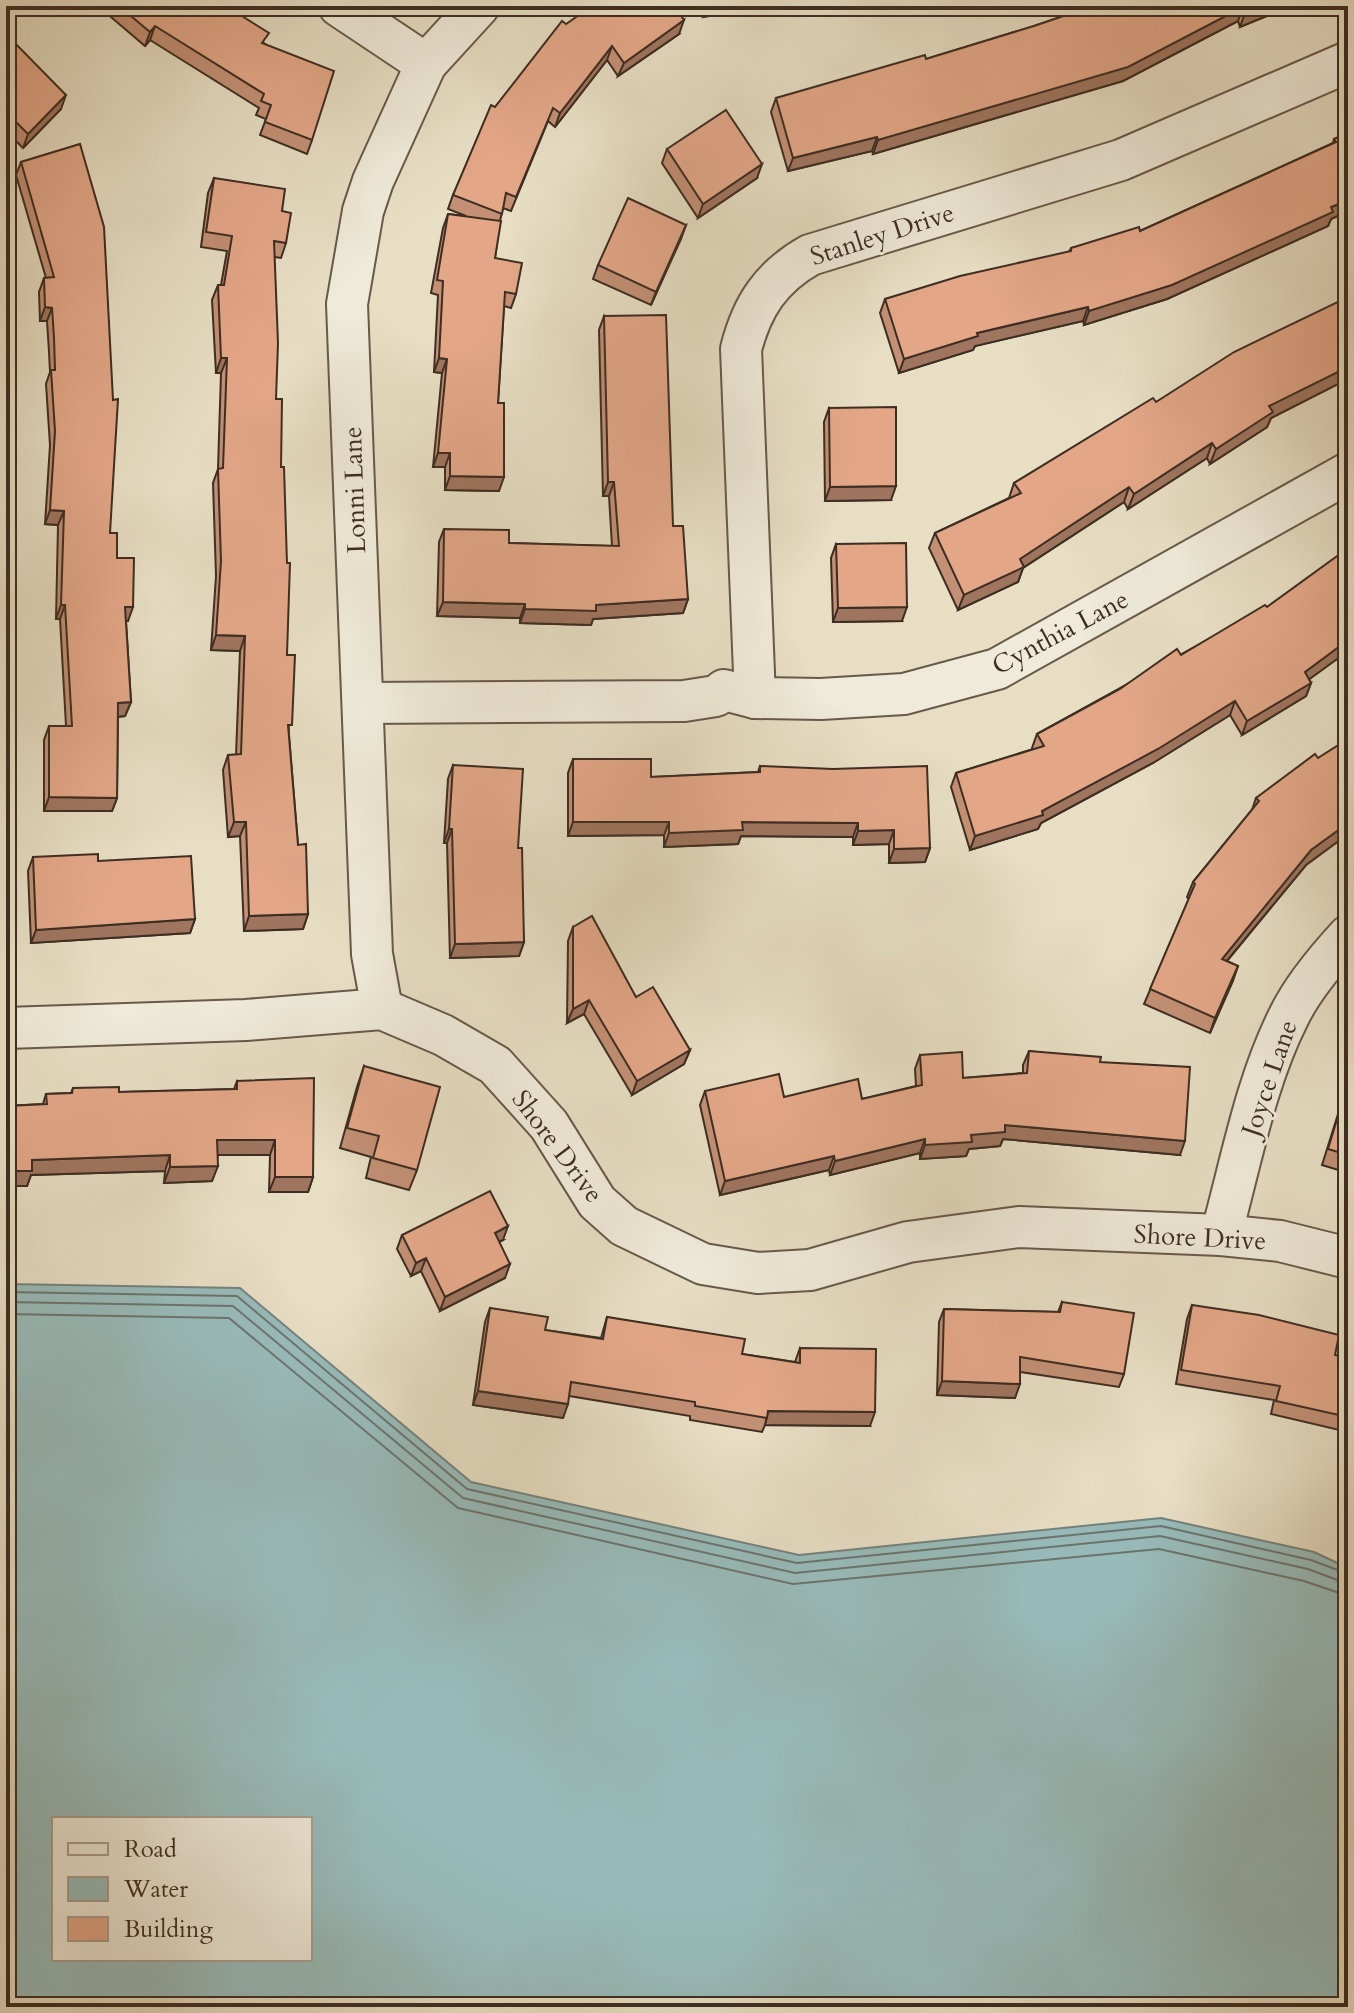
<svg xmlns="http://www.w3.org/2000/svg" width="1354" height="2013" font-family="Cardo,serif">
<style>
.water{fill:#98bbba;stroke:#74827d;stroke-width:2;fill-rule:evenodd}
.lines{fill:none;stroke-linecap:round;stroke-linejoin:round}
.shore{stroke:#6b746e;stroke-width:2}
.street-casing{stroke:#68594a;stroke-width:44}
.street{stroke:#efead9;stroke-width:40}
.wall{fill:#c39075;stroke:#3e2d22;stroke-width:2}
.shaded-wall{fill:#9f755f;stroke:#3e2d22;stroke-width:2}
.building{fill:#e3a788;stroke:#3e2d22;stroke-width:2}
.labels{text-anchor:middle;stroke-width:6;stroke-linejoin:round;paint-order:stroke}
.street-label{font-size:26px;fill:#3e2d22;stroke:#efead9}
</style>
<rect width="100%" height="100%" fill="#e7dec4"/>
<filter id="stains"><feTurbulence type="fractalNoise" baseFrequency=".0025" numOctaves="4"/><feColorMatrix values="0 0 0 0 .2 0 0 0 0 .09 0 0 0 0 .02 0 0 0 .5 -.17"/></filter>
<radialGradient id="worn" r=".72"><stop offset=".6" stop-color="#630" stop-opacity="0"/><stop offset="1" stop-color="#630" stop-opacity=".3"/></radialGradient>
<path class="water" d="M6,1284L240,1288L471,1482L799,1555L1161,1518L1314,1552L1348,1568V2007H6ZM54,1819H310V1959H54Z"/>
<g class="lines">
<g class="shore">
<polyline points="6,1292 237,1296 467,1489 797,1563 1161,1526 1311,1560 1348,1574"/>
<polyline points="6,1302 233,1306 463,1498 795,1573 1160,1536 1308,1569 1348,1584"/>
<polyline points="6,1314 229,1318 458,1508 793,1584 1159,1549 1304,1581 1348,1596"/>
</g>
<defs>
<g id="street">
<polyline points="339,6 426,64"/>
<path d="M755,698L741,349C752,306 771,277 810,255L1121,160L1348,62"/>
<polyline points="364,703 684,701 716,696 724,690 755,698 821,699 904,694 997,669 1348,473"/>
<polyline points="382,1009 372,954 347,304 363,211 373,181 426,64 479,6"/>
<polyline points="6,1028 246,1020 382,1009 443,1035 495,1065 549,1125 597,1202 624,1226 703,1264 758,1273 810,1270 908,1242 1019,1227 1221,1235 1280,1241 1348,1258"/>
<path d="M1221,1235C1241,1163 1255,1083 1289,1016C1303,987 1326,960 1348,936"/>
</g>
</defs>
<use href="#street" class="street-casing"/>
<use href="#street" class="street"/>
</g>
<g class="wall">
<polygon points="98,6 226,6 265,44 312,140 307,154 260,135 266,119 256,115 259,108 150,40 145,46"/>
<polygon points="701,6 763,6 703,17"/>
<polygon points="1093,6 1291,6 1240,27 1238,21 1123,81 873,154 872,151 788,171 771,112 776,98 926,59 1034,26"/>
<polygon points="566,24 679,34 618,76 607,60 555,127 548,121 511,211 503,208 500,221 495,258 516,294 511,308 504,306 498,403 499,491 445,490 445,467 433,467 442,373 434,372 438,295 431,293 443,228 448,214 466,216 448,209 453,195 495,107"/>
<polygon points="6,34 61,109 23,148 6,131"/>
<polygon points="1348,133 1348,211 1331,219 1328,226 1167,299 1084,325 1083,321 975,346 973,350 899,373 880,313 885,299 1069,252 1071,248 1140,231 1333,143 1334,139"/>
<polygon points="80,144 110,533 117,558 128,621 126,621 131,702 125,716 118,717 117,798 112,811 44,811 44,740 49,726 66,726 60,619 56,619 58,525 45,524 50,445 46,384 50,372 49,352 47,321 40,321 39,292 44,278 46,278 16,175 21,162"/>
<polygon points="667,149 757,178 698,218 662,163"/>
<polygon points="214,178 282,211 286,243 281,258 274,257 276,399 281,467 289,735 298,845 308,914 303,929 244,931 240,836 228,837 223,770 228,755 236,755 240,651 211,650 216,576 213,483 218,469 221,373 216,373 212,300 218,285 221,285 227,251 201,247 208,193"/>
<polygon points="686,225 651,305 593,279 598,265"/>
<polygon points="1348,281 1348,379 1271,418 1267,427 1210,464 1207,458 1128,509 1124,502 1023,568 1018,582 958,610 929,548 935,533 1009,498 1014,483 1156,402 1346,298 1344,292"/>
<polygon points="604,316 673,526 688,599 683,613 593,619 591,625 520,623 520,618 437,616 439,542 444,529 509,543 612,546 609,496 603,496 599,330"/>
<polygon points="829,408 891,500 825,501 824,422"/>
<polygon points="836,544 902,621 833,622 831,558"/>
<polygon points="1348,553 1348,651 1309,679 1311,683 1306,696 1242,735 1230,715 1153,763 1041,823 1038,829 970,850 951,787 956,773 1033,749 1032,748 1037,734 1267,607"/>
<polygon points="1348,739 1348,834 1306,865 1227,961 1238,966 1210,1033 1144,1004 1189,899 1187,897 1193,882 1252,810 1256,798"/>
<polygon points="573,759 651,777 758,772 760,766 930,848 925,862 889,863 889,844 853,845 853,837 741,836 738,844 664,847 664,835 568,836 568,773"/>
<polygon points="453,765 518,848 524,942 519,956 450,958 447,843 444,843 448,779"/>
<polygon points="33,857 98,861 195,919 190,933 31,943 28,871"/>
<polygon points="573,927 636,997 690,1050 684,1064 632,1095 584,1014 567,1023 568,941"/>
<polygon points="1029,1051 1100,1062 1180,1155 1003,1139 1000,1146 969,1149 966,1156 920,1159 920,1153 830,1175 829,1170 720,1195 700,1105 705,1091 784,1097 862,1099 916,1086 915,1069 920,1055 963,1078 1023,1073 1023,1065"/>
<polygon points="364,1066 417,1170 409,1190 366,1178 371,1157 340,1148 357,1087"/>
<polygon points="237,1081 313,1177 308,1192 269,1192 270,1155 218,1155 212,1181 164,1183 165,1171 31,1175 27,1186 6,1186 6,1106 43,1104 46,1094 71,1093 73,1088 119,1092 234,1089"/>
<polygon points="1348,1082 1348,1173 1322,1165"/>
<polygon points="402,1235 503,1240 499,1242 505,1278 440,1311 421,1271 411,1276 397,1249"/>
<polygon points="1062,1302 1124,1374 1119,1387 1020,1372 1015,1398 937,1395 939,1322 944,1309 1058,1312"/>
<polygon points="1192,1305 1335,1355 1348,1358 1348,1432 1271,1414 1274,1400 1176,1384 1187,1319"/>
<polygon points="490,1308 545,1330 601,1338 607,1317 742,1354 795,1362 800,1348 870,1426 765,1425 762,1432 690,1420 690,1416 569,1396 563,1418 473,1405 485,1322"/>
</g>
<g class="shaded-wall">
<polygon points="707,6 763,6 703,17"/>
<polygon points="1262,6 1291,6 1240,27 1245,13"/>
<polygon points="1243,7 1238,21 1123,81 873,154 878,140"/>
<polygon points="684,20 679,34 618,76 624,63"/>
<polygon points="155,26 150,40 145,46 150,32"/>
<polygon points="612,46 607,60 555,127 560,113"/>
<polygon points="66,95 61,109 23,148 28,134"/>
<polygon points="877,137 872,151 788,171 793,158"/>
<polygon points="762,164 757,178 698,218 703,204"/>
<polygon points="1348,200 1348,211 1331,219 1328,226 1167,299 1084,325 1089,311"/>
<polygon points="686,225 681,239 651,305 656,292"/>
<polygon points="45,307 52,308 47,321 40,321"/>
<polygon points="1088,307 1083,321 975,346 973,350 899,373 904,359 977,333"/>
<polygon points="221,358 227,358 221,373 216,373"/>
<polygon points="439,358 447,359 442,373 434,372"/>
<polygon points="1348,367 1348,379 1271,418 1267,427 1210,464 1216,449 1269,406"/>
<polygon points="1212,443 1207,458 1128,509 1134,494"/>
<polygon points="438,453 450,453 445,467 433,467"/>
<polygon points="450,476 504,477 499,491 445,490"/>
<polygon points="608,482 614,482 609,496 603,496"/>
<polygon points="896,486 891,500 825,501 830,487"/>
<polygon points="1129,487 1124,502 1023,568 1018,582 958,610 964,595"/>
<polygon points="50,510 64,511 58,525 45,524"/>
<polygon points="688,599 683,613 593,619 591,625 520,623 525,609"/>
<polygon points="443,602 525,604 520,618 437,616"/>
<polygon points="61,605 65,605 60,619 56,619"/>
<polygon points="125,607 133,607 128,621 120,621"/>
<polygon points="907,607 902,621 833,622 838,608"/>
<polygon points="216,635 245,636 240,651 211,650"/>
<polygon points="1348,640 1348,651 1300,686 1305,672"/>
<polygon points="1311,683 1306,696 1242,735 1247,721"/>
<polygon points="1235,701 1230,715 1153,763 1041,823 1038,829 970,850 975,836 1042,811"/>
<polygon points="131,702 125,716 113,717 118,703"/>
<polygon points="49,797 117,798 112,811 44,811"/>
<polygon points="234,822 246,822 240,836 228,837"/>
<polygon points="573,822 669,822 664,835 568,836"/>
<polygon points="742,822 858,823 853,837 741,836 738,844 664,847 669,833"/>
<polygon points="1348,823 1348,834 1306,865 1216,974 1222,959 1311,850"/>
<polygon points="449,829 452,829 447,843 444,843"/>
<polygon points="894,830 889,844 853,845 858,831"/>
<polygon points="930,848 925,862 889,863 894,849"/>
<polygon points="308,914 303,929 244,931 249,916"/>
<polygon points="195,919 190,933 31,943 36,930"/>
<polygon points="524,942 519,956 450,958 455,944"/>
<polygon points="1238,966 1233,981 1210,1033 1215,1018"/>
<polygon points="589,1000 584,1014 567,1023 573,1009"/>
<polygon points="690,1050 684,1064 632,1095 637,1081"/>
<polygon points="1005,1125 1185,1141 1180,1155 1003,1139 1000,1146 969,1149 966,1156 920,1159 925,1145"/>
<polygon points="925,1139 920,1153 830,1175 835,1161"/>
<polygon points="217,1140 275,1140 270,1155 212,1155"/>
<polygon points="170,1155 165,1171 31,1175 27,1186 6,1186 6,1171 32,1160"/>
<polygon points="834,1156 829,1170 720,1195 725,1181"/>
<polygon points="218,1166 212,1181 164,1183 170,1167"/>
<polygon points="275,1177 313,1177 308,1192 269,1192"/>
<polygon points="508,1226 503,1240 490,1246 495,1233"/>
<polygon points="426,1258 421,1271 411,1276 416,1263"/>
<polygon points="510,1264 505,1278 440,1311 445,1297"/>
<polygon points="942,1381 1020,1384 1015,1398 937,1395"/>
<polygon points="478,1391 568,1404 563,1418 473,1405"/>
<polygon points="768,1411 875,1412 870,1426 765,1425"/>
</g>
<g class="building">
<polygon points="119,6 226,6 269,33 262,43 334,71 312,140 265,122 271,105 261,101 264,94 155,26 150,32"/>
<polygon points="592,6 674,6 684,20 624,63 612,46 560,113 553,108 516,197 506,193 502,214 453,195 491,105 495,107 562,21 566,24"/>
<polygon points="1093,6 1262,6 1245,13 1243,7 1128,67 878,140 877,137 793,158 776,98 925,55 926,59 1034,26"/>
<polygon points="6,34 66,95 28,134 6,112"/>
<polygon points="726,110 762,164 703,204 667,149"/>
<polygon points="1348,133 1348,200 1331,207 1333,212 1172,285 1089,311 1088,307 977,333 978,336 904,359 885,299 960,276 1071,251 1071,248 1139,227 1140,231 1336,142 1334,139"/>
<polygon points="80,144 104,227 113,400 118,399 110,533 117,533 117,558 134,558 133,607 125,607 131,702 118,703 117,798 49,797 49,726 72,726 65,605 61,605 64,511 50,510 55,431 51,370 55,370 54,338 52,308 45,307 44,278 54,277 21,162"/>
<polygon points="214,178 285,189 282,211 291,213 286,243 274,241 278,343 276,399 282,399 281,467 284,467 287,563 290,563 287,655 295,655 292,725 288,725 298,845 306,844 308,914 249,916 246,822 234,822 228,755 241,754 245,636 216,635 221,561 218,469 223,468 227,358 221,358 218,285 224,285 232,236 206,232"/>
<polygon points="628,198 686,225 656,292 598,265"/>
<polygon points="448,214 501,221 495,258 522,263 516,294 505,292 498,403 504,403 504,477 450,476 450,453 438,453 447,359 439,358 443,281 437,280"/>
<polygon points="1348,297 1348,367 1269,406 1273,412 1216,449 1212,443 1134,494 1129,487 1020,559 1024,567 964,595 935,533 1021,493 1014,483 1153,398 1156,402 1234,352"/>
<polygon points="666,315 673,526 683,526 688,599 596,605 596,611 525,609 525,604 443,602 444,529 509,530 509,543 619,546 614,482 608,482 604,316"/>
<polygon points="896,407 896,486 830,487 829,408"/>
<polygon points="906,543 907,607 838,608 836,544"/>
<polygon points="1348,553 1348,640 1305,672 1311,683 1247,721 1235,701 1158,749 1042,811 1043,815 975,836 956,773 1044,746 1037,734 1120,689 1177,649 1181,655 1265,605 1267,607 1340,554 1342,557"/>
<polygon points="1348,739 1348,823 1311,850 1222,959 1238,966 1215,1018 1150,989 1195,884 1193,882 1259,801 1256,798 1315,754 1318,758"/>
<polygon points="573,759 651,759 651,777 760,772 760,766 833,769 927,766 930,848 894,849 894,830 858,831 858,823 742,822 743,830 669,833 669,822 573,822"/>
<polygon points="453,765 523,769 518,848 522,848 524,942 455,944 452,829 449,829"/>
<polygon points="98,854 98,861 191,856 195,919 36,930 33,857"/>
<polygon points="592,916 636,997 653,987 690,1050 637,1081 589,1000 573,1009 573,927"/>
<polygon points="1029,1051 1101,1057 1100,1062 1190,1067 1185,1141 1005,1125 1005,1132 971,1135 972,1142 925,1145 925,1139 835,1161 834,1156 725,1181 705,1091 779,1074 784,1097 858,1079 862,1099 922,1085 920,1055 962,1052 963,1078 1027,1073"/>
<polygon points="364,1066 440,1087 417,1170 373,1158 379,1136 347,1128"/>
<polygon points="314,1078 313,1177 275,1177 275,1140 217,1140 218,1166 170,1167 170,1155 32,1160 32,1171 6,1171 6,1106 47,1104 46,1094 72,1093 73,1088 119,1087 119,1092 237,1089 237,1081"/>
<polygon points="1348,1083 1348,1155 1328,1149"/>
<polygon points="490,1191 508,1226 495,1233 510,1264 445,1297 426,1258 416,1263 402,1235"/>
<polygon points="1062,1302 1134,1313 1124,1374 1020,1357 1020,1384 942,1381 944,1309 1060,1312"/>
<polygon points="1192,1305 1259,1315 1339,1335 1335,1355 1348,1358 1348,1417 1276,1401 1280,1386 1181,1370"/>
<polygon points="490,1308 548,1317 545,1330 603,1339 607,1317 745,1339 742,1354 800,1363 800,1348 876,1349 875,1412 768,1411 767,1418 695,1406 695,1402 571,1382 568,1404 478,1391"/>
</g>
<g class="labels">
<g class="street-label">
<text transform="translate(882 234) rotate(-18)" y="9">Stanley Drive</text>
<text transform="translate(354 490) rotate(-92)" y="9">Lonni Lane</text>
<text transform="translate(1060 632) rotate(-28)" y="9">Cynthia Lane</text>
<text transform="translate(1269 1078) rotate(-71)" y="9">Joyce Lane</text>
<text transform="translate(558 1146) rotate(53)" y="9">Shore Drive</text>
<text transform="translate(1200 1237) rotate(3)" y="9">Shore Drive</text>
</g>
</g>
<rect width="1354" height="2013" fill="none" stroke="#e7dec4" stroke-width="32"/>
<rect x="8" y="8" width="1338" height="1997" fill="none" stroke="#3e2d22" stroke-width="4"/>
<rect x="16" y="16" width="1322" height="1981" fill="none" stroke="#3e2d22" stroke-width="2"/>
<rect x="52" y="1817" width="260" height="144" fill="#efead9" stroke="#a89e90" stroke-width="2"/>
<rect x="68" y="1843" width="40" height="12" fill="#efead9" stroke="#a89e90" stroke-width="2"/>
<text x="124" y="1857" font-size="24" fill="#3e2d22">Road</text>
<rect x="68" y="1877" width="40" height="24" fill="#98bbba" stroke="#a89e90" stroke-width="2"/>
<text x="124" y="1897" font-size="24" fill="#3e2d22">Water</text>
<rect x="68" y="1917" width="40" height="24" fill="#e3a788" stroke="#a89e90" stroke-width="2"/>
<text x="124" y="1937" font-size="24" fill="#3e2d22">Building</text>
<rect width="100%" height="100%" filter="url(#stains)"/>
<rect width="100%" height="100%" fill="url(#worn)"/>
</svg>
